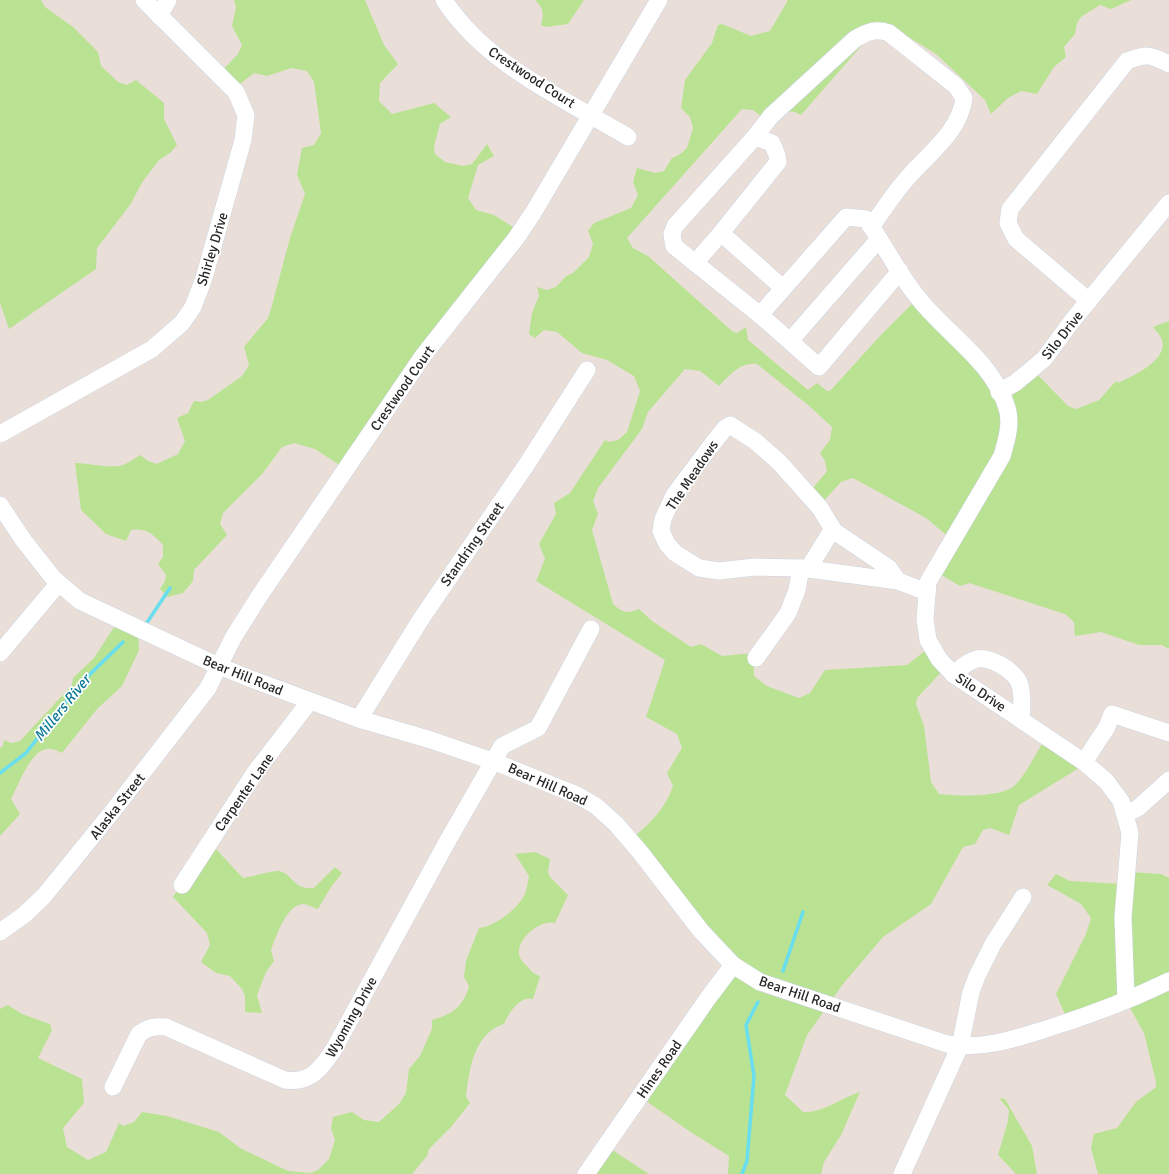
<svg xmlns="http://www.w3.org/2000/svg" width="1169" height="1174" font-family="Signika,sans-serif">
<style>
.green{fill:#b9e293}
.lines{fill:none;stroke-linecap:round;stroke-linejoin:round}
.stream{stroke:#68deef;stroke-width:3.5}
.minor-casing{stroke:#cdd3e1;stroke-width:18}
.minor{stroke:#fff;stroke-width:17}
.labels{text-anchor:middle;stroke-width:3.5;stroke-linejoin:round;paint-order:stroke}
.street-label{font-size:14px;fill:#272727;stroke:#fff}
.water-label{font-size:15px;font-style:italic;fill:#0c7a96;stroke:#fff}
</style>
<rect width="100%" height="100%" fill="#eadfd8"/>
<g class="green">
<polygon points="0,0 41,0 45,7 73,27 98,52 101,66 118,82 127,85 136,80 164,103 164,119 177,145 170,153 159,160 143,181 130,205 97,248 96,269 9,329 0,303"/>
<path d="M234,0H365L384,45L398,64L380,83L379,101L392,114L434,103L451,117L440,124L434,146L435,154L445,162L463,166L472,164L487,144L494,156L478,165L468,198L476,210L494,215L518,230L344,468L315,449L294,443L282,447L263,473L223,513L220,524L227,535L194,570L193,581L183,593L168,597L160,589L165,581L166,575L158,564L163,557V545C153,534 146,528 131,530L126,541L106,534L81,510L75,463C91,463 107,469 123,465C129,463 135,458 140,455L148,461L157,464L178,454L185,441L177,418L188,413L194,401L201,402L208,400L242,376L249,365L244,347L268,318L271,309L290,238L305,194L297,175L302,148L314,145L321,133L314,82L307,71L292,68L267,76L254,73L231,91L216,77L238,54L242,45L232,26L236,7Z"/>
<path d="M535,0H584L568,24L546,27L541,25C544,13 544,9 535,0Z"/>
<path d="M787,0H1131L1111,9L1100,5L1081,17L1077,23L1075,34L1064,47L1066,57L1054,67L1037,94L1021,91L1008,98L991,114L985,100L936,54L885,22L877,28L801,115L795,112L785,111L774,127L753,110L742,109L627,238L633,248L648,256L732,331L737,333L746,327L748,340L808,390L817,383L827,391H830L879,337L914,302L981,366L1000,396L1033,370L1068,406L1076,409L1099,400L1116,381L1118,383C1132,376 1168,361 1162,340C1161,336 1156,331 1153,327L1169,321V649L1162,645H1139L1101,632L1075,636L1074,622L1065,614L969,583L960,586L935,571L950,538L926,518L853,478L841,482L820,505L809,493L827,471L825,461L820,453L830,440L832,427L808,405L757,364C740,362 730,375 719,386L700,371L685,369L648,412L642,429L598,488L593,501L598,514L592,530L613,604C623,613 627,614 639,609L652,621L691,647L701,644L722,656L753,653L754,676L767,686L799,698L810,693L825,670L907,665L930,647L945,668L917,698L916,704L924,726L931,782L939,794C956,796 1003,798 1015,785C1026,775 1035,754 1044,741L1079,768L1019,805L1009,835L990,828L983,830L975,844L963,847L931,904L883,937L843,984L807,1035L785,1095L803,1112C823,1113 841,1098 860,1092L841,1135L824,1162L821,1174H728L729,1156L689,1131L639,1096L728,971L627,842C647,827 665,810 673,786L667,773L682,748L677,734L646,717L665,660L536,581L545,559L539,544L556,514L554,503L570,493L605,440L610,442L618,440L627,432L640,391L634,376L607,360L582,353L557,332L544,330L535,338L529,334L532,313L539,296L537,287L547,290L556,287L566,276L573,273L589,257L593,244L588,231L594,223L631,208L638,195L633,182L637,168L655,173L664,171L672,158L679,155L687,148L693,128L690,117L681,108L685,80L712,43L718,25L722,24L751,36L770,31L787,2Z"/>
<path d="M116,624L138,634L139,650L122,686L97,709L62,753C58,751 51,748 47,749C30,751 18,786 11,799L20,814L0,836V748L3,746L4,740L11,743L20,741L72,685L73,678L94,658Z"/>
<path d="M213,846L243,878C250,877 275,870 279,871C294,874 292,890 314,888L335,867L342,873L331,887L318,909C314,908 307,904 303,904C286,905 276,937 271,950L274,961L266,972L257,995L262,1013L245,1012V996L242,989L230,976L216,973L201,962L210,945L207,933L173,897L204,850Z"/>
<path d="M535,852L550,859L548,872L550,877L568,895L555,923C540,919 517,939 519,954C520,960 524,963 528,967C532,972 534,974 540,976L533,999C520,995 508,1014 504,1024C474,1033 469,1070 466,1097L470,1103L451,1127L429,1149L427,1156L412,1174H0V1009L8,1005L22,1014L50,1024L52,1030L38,1058L82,1079L84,1103L63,1128L67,1147L88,1160L106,1152L119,1123L123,1126L134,1122L142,1112L167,1116L219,1132L240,1148L288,1171L310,1173L318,1170L329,1159L335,1140L331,1128L333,1117L352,1112L364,1120L379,1122L399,1104L406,1093L409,1069L420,1056L432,1029V1020C453,1014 463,1007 469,986L464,977L466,961L479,928C494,927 518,909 525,894C527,888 528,881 529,876L515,854Z"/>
<polygon points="1130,872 1161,874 1169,878 1169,1174 1098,1174 1091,1148 1094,1134 1117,1128 1136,1102 1156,1087 1156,1082 1144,1033 1128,1004 1068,1021 1056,994 1086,934 1091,918 1081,904 1047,885 1056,874 1070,881 1122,884"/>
<polygon points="999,1098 1005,1099 1032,1146 1037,1174 1016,1174 998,1155 1008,1121 1009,1110"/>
<polygon points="603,1144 649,1174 582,1174"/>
</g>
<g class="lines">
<g class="stream">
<polyline points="146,624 170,588"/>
<polyline points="0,773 26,753 79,685 123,642"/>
<polyline points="783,971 803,912"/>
<polyline points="742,1174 747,1161 754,1076 746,1025 758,1002"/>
</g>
<defs>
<g id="minor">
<path d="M444,0C485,64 564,99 628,137"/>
<polyline points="159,16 168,0"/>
<path d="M753,139L771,116L855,39C867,32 876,28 889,33L956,86L964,98C960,133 925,156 904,182C892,196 882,212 871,227"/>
<polyline points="695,263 721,233"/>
<polyline points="783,288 721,233 778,162 777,155 772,143 758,138 753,139 675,226 672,234 674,246 760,315 819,367 900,271"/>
<path d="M1089,301L1016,239L1008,223L1010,209L1127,61C1147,53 1151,55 1169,64"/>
<path d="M760,315L846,217L866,219C885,245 899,276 920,300C948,335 994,363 1007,408C1012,424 1006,442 1002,456L928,582L925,619L928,640L939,659L954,675L1084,762L1106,781L1121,801L1130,833L1123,917L1126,1000"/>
<polyline points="790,341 879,239"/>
<polyline points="999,392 1015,383 1044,359 1072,321 1169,203"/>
<polyline points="0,434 152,349 182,323 193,307 204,278 243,140 246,115 236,92 144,0"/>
<path d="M0,505L24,541L54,579L80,601L214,664L246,677L359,719L431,740L495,762L579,796L596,806L616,824L640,852L701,931L733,965L760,982L947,1044C982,1050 1014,1039 1046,1029C1088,1016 1130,1000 1169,981"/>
<polyline points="808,569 829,535 834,531"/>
<polyline points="898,581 889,568 834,531 820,508 779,462 755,441 730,425 725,428 710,447 674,495 663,519 661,531 667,544 675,553 699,568 719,571 755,567 801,568 898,581 927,592"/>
<polyline points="0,653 58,584"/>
<polyline points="756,658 788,613 797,590 801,568"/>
<path d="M954,675C960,668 966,663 974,660C988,654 1016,671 1020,685C1023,696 1022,708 1021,719"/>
<polyline points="359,719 421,619 527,464 587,370"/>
<polyline points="1084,762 1107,727 1112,714 1169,733"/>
<polyline points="1126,814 1138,808 1169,780"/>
<polyline points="182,885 256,771 310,701"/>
<polyline points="0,932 24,915 44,896 112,812 208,688 233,638 258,598 423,356 517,237 533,213 659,0"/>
<path d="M113,1087L139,1034C148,1027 155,1026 166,1027L285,1080C310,1084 322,1068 334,1049L447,842L502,746L538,728L591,629"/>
<polyline points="586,1174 708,998 733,965"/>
<polyline points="902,1174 960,1046 971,992 977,976 993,944 1023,897"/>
</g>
</defs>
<use href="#minor" class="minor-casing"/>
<use href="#minor" class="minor"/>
</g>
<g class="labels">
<g class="street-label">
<text transform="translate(532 77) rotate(33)" y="5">Crestwood Court</text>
<text transform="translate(212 249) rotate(-73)" y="5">Shirley Drive</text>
<text transform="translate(1062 335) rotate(-52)" y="5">Silo Drive</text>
<text transform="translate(402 388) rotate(-55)" y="5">Crestwood Court</text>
<text transform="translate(692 475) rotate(-56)" y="5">The Meadows</text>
<text transform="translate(472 544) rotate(-55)" y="5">Standring Street</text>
<text transform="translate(243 675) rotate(22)" y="5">Bear Hill Road</text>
<text transform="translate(981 692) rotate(34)" y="5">Silo Drive</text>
<text transform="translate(548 784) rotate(24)" y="5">Bear Hill Road</text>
<text transform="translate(244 792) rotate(-55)" y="5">Carpenter Lane</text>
<text transform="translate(117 806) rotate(-52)" y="5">Alaska Street</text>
<text transform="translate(800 994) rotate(19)" y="5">Bear Hill Road</text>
<text transform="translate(351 1017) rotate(-61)" y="5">Wyoming Drive</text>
<text transform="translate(659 1069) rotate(-55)" y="5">Hines Road</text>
</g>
<g class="water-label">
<text transform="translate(62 708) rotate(-51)" y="5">Millers River</text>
</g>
</g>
</svg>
